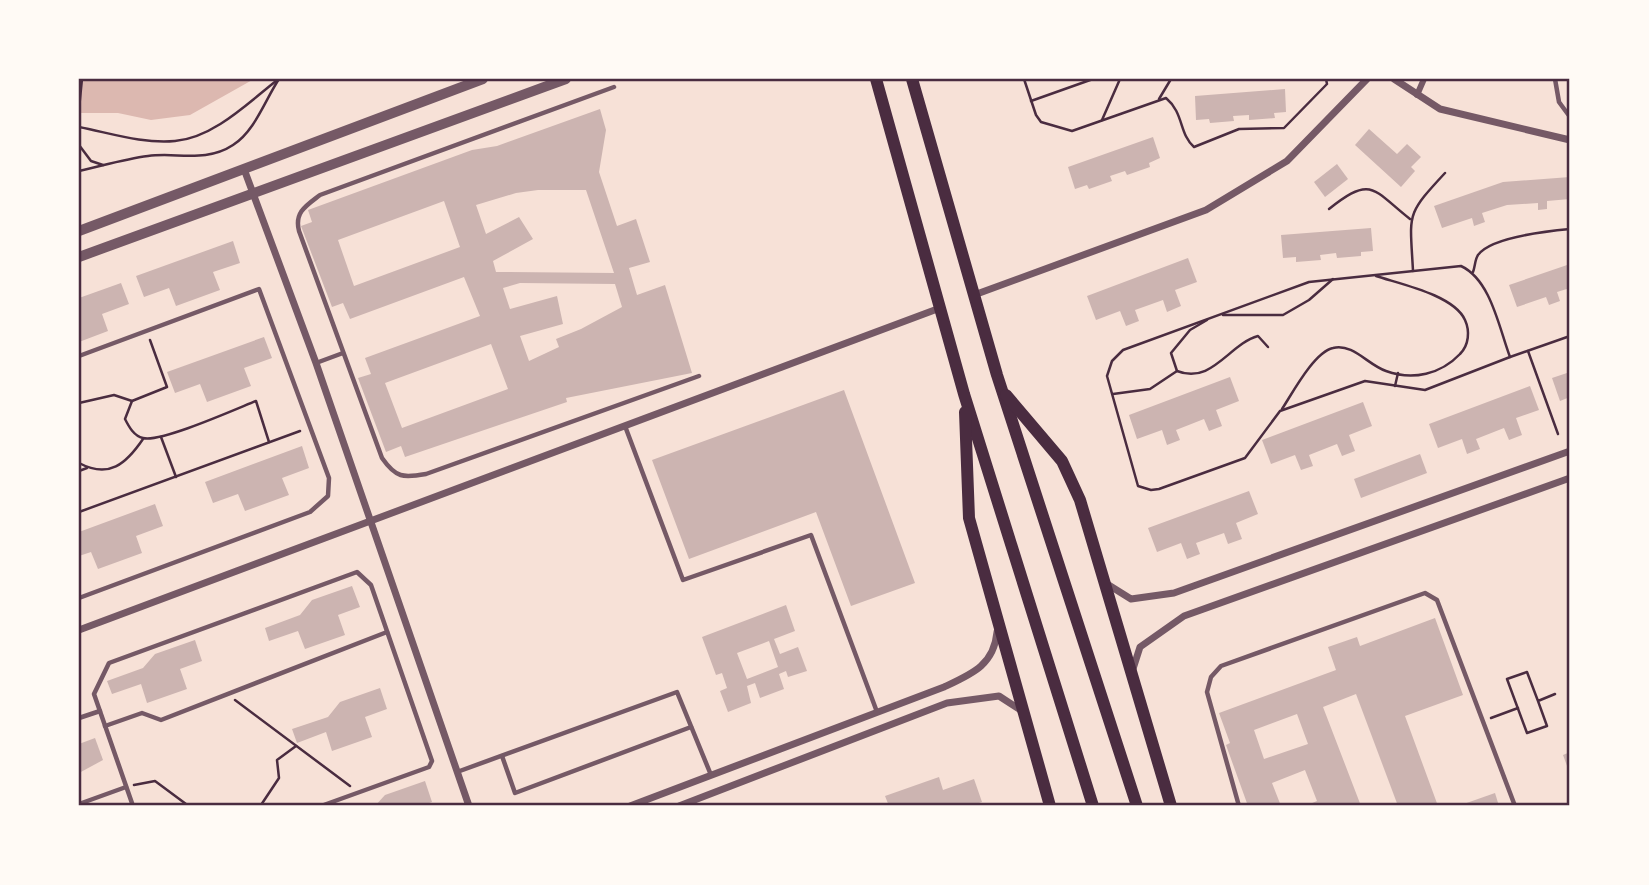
<svg xmlns="http://www.w3.org/2000/svg" width="1649" height="885" font-family="'PT Sans Narrow',sans-serif">
<style>
.water{fill:#dcb8b0}
.building{fill:#ccb4b1;fill-rule:evenodd}
.lines{fill:none;stroke-linecap:round;stroke-linejoin:round}
.path{stroke:#4a2c40;stroke-width:2.5}
.service{stroke:#755966;stroke-width:4.5}
.pedestrian{stroke:#755966;stroke-width:6}
.minor{stroke:#755966;stroke-width:7}
.tertiary{stroke:#755966;stroke-width:10}
.secondary{stroke:#4a2c40;stroke-width:12}
.neatline{fill:none;stroke:#4a2c40;stroke-width:2.5}
</style>
<rect width="100%" height="100%" fill="#f7e1d7"/>
<polygon class="water" points="79,79 254,79 190,115 151,120 118,113 79,113"/>
<g class="building">
<polygon points="1285,89 1286,112 1274,113 1275,118 1249,120 1249,115 1233,116 1234,121 1210,123 1209,119 1196,120 1195,96"/>
<path d="M600,109L606,130L599,172L617,226L636,219L650,262L629,268L637,295L665,285L692,373L566,398L567,402L405,457L401,446L386,452L358,378L371,374L365,358L480,316L464,277L350,319L343,303L332,307L301,226L312,222L308,210L472,150L497,146ZM538,190H586L614,273L496,272L493,261L533,239L519,217L486,234L476,205L516,193ZM444,201L460,247L354,286L338,240ZM520,283L615,284L622,307L581,329L556,339L559,347L529,361L520,336L563,324L557,296L510,309L503,288ZM491,344L508,389L402,428L385,383Z"/>
<polygon points="1369,129 1397,154 1407,144 1421,157 1411,167 1415,171 1401,187 1355,145"/>
<polygon points="1153,137 1160,158 1149,163 1150,167 1127,175 1125,171 1110,176 1112,181 1089,189 1087,185 1075,189 1068,167"/>
<polygon points="1337,164 1348,179 1325,197 1314,182"/>
<polygon points="1570,177 1570,199 1547,201 1547,209 1538,210 1538,203 1507,205 1482,213 1485,222 1474,226 1472,218 1442,228 1434,206 1503,182"/>
<polygon points="1371,228 1373,251 1361,252 1361,256 1337,258 1336,253 1320,255 1321,260 1296,262 1296,257 1283,258 1281,235"/>
<polygon points="233,241 240,263 213,272 220,290 176,306 169,288 144,297 136,276"/>
<polygon points="1188,258 1197,282 1175,290 1181,306 1167,312 1163,300 1135,310 1139,321 1126,326 1120,311 1096,320 1087,296"/>
<polygon points="1570,264 1570,288 1557,292 1560,301 1549,305 1546,297 1517,307 1509,285"/>
<polygon points="121,283 129,304 102,314 108,331 79,342 79,298"/>
<polygon points="264,337 272,358 244,368 251,386 207,402 200,384 175,393 167,372"/>
<polygon points="1570,372 1570,397 1560,401 1552,378"/>
<polygon points="1230,377 1239,401 1216,410 1222,426 1209,431 1204,419 1176,430 1180,440 1167,445 1162,430 1137,439 1129,415"/>
<polygon points="1530,386 1539,410 1516,418 1522,435 1509,440 1504,428 1476,439 1480,449 1467,454 1462,439 1438,448 1429,424"/>
<polygon points="844,390 915,583 851,606 816,512 689,559 652,460"/>
<polygon points="1363,402 1372,426 1349,435 1355,451 1342,456 1337,444 1309,455 1313,466 1301,470 1295,455 1271,464 1262,440"/>
<polygon points="302,446 309,468 282,478 289,495 245,511 238,494 213,503 205,482"/>
<polygon points="1420,454 1427,473 1361,498 1354,479"/>
<polygon points="1249,491 1258,514 1236,523 1242,539 1228,544 1224,533 1196,543 1200,554 1187,559 1181,543 1157,552 1148,528"/>
<polygon points="155,504 163,526 136,536 142,553 98,569 91,552 79,556 79,532"/>
<polygon points="352,586 360,607 338,615 345,635 305,649 298,631 269,641 265,628 300,615 312,600"/>
<path d="M786,605L795,631L774,639L780,654L798,647L807,671L788,677L786,671L779,674L784,689L760,698L755,683L747,686L751,703L728,712L720,691L727,688L722,673L716,675L702,637ZM769,641L778,667L747,679L737,653Z"/>
<path d="M1435,618L1463,695L1405,716L1438,806H1398L1356,694L1323,707L1361,806H1305L1317,801L1305,770L1272,783L1281,806H1248L1226,745L1230,743L1219,713L1336,670L1328,647L1357,637L1360,646ZM1297,714L1308,744L1264,759L1254,730Z"/>
<polygon points="195,640 202,661 180,669 187,689 147,703 141,684 112,694 107,681 143,668 155,654"/>
<polygon points="380,688 387,709 365,717 372,737 332,751 326,732 297,743 292,729 328,717 340,702"/>
<polygon points="95,738 103,760 79,773 79,744"/>
<polygon points="1570,752 1570,774 1563,755"/>
<polygon points="939,777 943,790 974,779 982,802 970,806 889,806 885,796"/>
<polygon points="425,781 432,802 421,806 375,806 385,795"/>
<polygon points="1495,793 1499,806 1458,806"/>
</g>
<g class="lines">
<g class="path">
<path d="M1024,79L1036,115L1041,122L1072,131L1166,98C1184,113 1179,134 1194,147L1239,129L1284,128L1327,84L1326,79"/>
<polyline points="1159,99 1171,79"/>
<polyline points="1031,101 1093,79"/>
<polyline points="79,109 82,79"/>
<polyline points="1102,120 1120,79"/>
<path d="M79,127C110,133 143,144 175,141C213,138 248,103 276,81"/>
<polyline points="79,145 91,161 103,165"/>
<path d="M79,171C102,166 124,159 148,156C176,152 206,163 233,145C255,131 265,100 279,79"/>
<path d="M1329,209C1372,175 1372,189 1410,219"/>
<path d="M1461,266C1491,280 1499,328 1510,357L1425,390L1365,381L1280,411L1245,458L1159,489L1151,490L1138,486L1107,376L1112,361L1123,350L1309,282Z"/>
<path d="M1413,271C1410,213 1405,216 1445,173"/>
<path d="M1473,272C1475,267 1475,259 1478,255C1491,237 1549,231 1570,229"/>
<polyline points="1223,315 1283,315 1309,300 1333,279"/>
<path d="M1207,320L1190,330L1171,353L1177,371C1212,385 1229,344 1258,336L1268,347"/>
<path d="M150,340L167,387L132,401L125,419C129,427 134,436 143,438C160,443 236,409 256,401L269,442"/>
<polyline points="1528,351 1558,434"/>
<polyline points="1510,357 1570,336"/>
<polyline points="1395,386 1398,373"/>
<polyline points="1113,394 1150,389 1177,371"/>
<polyline points="79,403 114,395 132,401"/>
<path d="M1282,409C1292,394 1314,352 1333,348C1353,343 1368,365 1386,371C1413,381 1441,374 1460,354C1469,345 1470,331 1465,320C1454,295 1400,284 1376,276"/>
<polyline points="161,437 176,477"/>
<path d="M79,463C109,479 126,464 143,439"/>
<polyline points="79,471 87,468"/>
<polyline points="79,512 300,431"/>
<polyline points="235,700 350,786"/>
<polyline points="1538,701 1547,726 1527,733 1507,679 1527,672 1538,701 1555,694"/>
<polyline points="1491,718 1518,708"/>
<polyline points="134,785 155,781 186,804 261,805 279,778 277,760 296,746"/>
</g>
<g class="service">
<polyline points="1555,79 1559,102 1570,117"/>
<path d="M614,87L320,195C307,205 294,212 299,231L382,458C396,478 403,478 426,474L699,376"/>
<polyline points="79,356 259,289 329,478 328,496 310,512 79,598"/>
<polyline points="316,363 343,353"/>
<polyline points="625,426 683,580 811,535 877,712"/>
<polyline points="79,718 100,711"/>
<polyline points="105,726 142,713 161,720 387,632"/>
<polyline points="502,756 515,793 691,727"/>
<polyline points="457,772 677,692 711,775"/>
<polyline points="79,804 126,787"/>
<polyline points="133,806 94,694 109,663 357,572 371,585 432,761 429,767 321,806"/>
<polyline points="1239,806 1207,692 1211,677 1221,666 1425,593 1437,600 1515,806"/>
</g>
<polyline class="pedestrian" points="1417,95 1424,79"/>
<g class="minor">
<polyline points="1394,79 1440,109 1570,140"/>
<polyline points="244,169 316,363 469,806"/>
<polyline points="974,295 1206,210 1287,161 1367,79"/>
<polyline points="1107,584 1131,599 1174,593 1570,451"/>
<polyline points="79,630 940,308"/>
<polyline points="1132,672 1140,647 1184,616 1570,478"/>
<path d="M630,806L944,687C972,674 994,665 997,632"/>
<polyline points="679,806 947,703 999,696 1022,711"/>
</g>
<g class="tertiary">
<polyline points="79,231 483,79"/>
<polyline points="79,257 566,79"/>
</g>
<g class="secondary">
<polyline points="876,79 964,394 1093,806"/>
<polyline points="912,79 997,375 1137,806"/>
<polyline points="1006,395 1062,461 1080,500 1171,806"/>
<polyline points="965,412 969,518 1050,806"/>
</g>
</g>
<rect width="1649" height="885" fill="none" stroke="#fffaf5" stroke-width="161"/>
<rect x="80" y="80" width="1488" height="724" class="neatline"/>
</svg>
